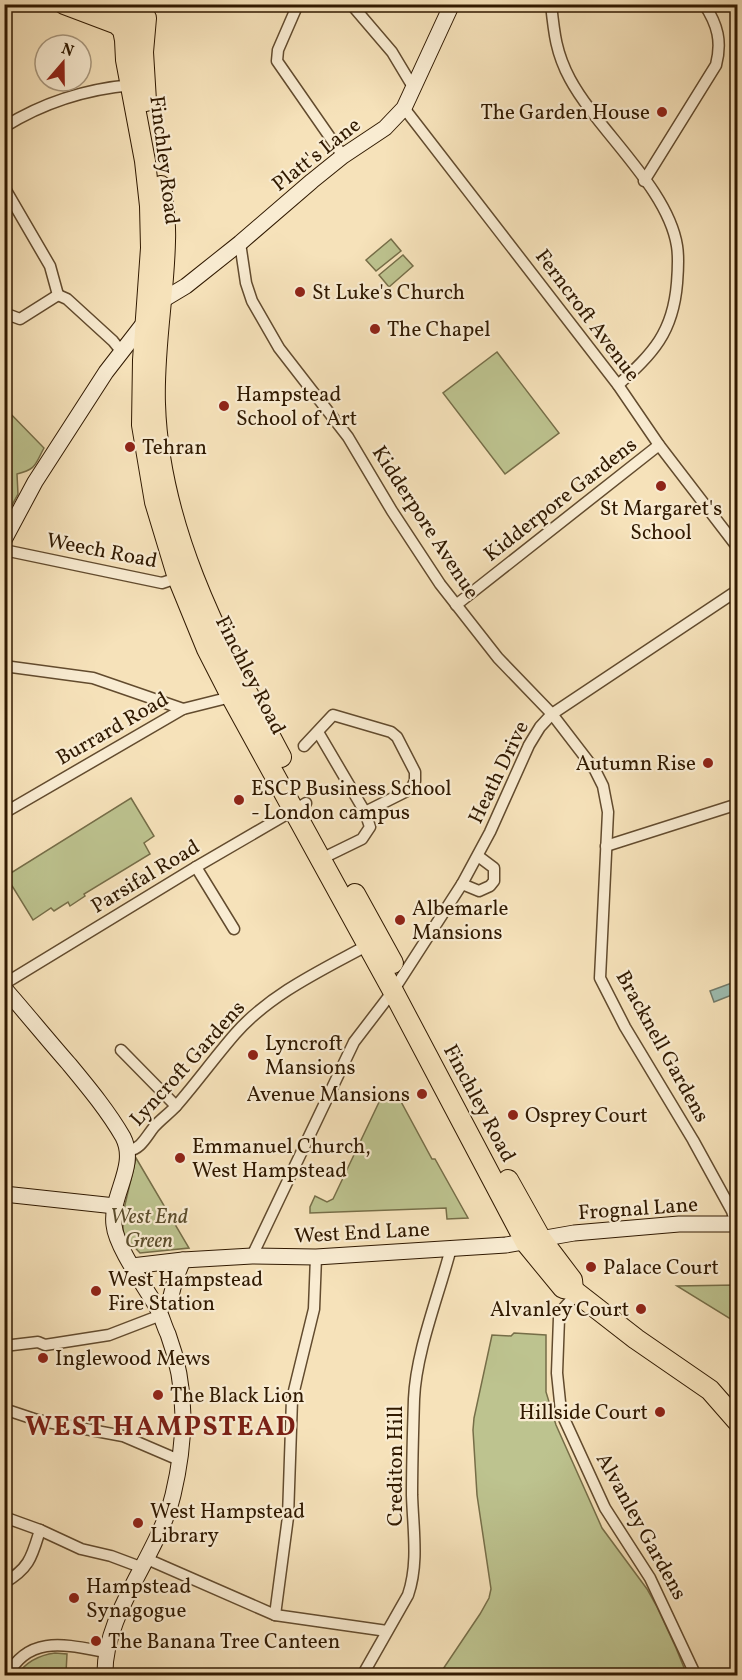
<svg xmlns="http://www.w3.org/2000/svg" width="742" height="1680" font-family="Vollkorn,serif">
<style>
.green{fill:#bdc38f;stroke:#766e48;stroke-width:1.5}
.water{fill:#9dbdb2;stroke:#717b6b;stroke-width:1.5}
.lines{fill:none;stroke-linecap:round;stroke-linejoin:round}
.street-casing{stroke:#624b2e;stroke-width:13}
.secondary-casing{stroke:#301900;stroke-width:17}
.primary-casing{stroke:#301900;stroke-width:19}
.highway-casing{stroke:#301900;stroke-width:22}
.street{stroke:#f9ecd2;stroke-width:10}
.secondary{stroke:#f9ecd2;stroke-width:15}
.primary{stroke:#f6e2ba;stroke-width:16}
.highway{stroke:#f6e2ba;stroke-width:20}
.poi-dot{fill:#8f2418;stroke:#f9ecd2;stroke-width:2}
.labels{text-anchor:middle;stroke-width:4.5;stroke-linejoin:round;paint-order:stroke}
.poi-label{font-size:21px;fill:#301900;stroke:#f9ecd2;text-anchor:start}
.street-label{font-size:21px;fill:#301900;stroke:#f9ecd2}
.park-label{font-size:21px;font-style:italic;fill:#5a4c2b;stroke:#f9ecd2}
.district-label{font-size:27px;font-weight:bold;letter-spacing:1.5px;fill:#7a1f14;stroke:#f9ecd2}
</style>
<rect width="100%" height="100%" fill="#f6e2ba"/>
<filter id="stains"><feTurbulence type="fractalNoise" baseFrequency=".00333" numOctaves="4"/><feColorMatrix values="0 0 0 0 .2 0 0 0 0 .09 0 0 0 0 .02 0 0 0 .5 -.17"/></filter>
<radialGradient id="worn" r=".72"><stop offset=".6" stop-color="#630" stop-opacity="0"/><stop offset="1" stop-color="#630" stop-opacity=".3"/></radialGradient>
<g class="green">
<polygon points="391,239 401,251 376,271 366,260"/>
<polygon points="403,255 413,266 389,287 379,275"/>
<polygon points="497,352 559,433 505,474 443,393"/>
<path d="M5,408L44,448C35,464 37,469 17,474L18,494L5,518Z"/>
<polygon points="131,798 154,836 144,843 150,854 84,894 85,896 70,906 68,902 54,911 51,908 33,920 6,876"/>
<polygon points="381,1098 399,1098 432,1159 435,1159 468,1218 447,1219 446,1208 310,1213 310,1207 315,1196 327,1202 333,1199"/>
<polygon points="136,1158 189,1248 140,1253 123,1235 123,1213"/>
<polygon points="737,1285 737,1323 677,1286"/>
<polygon points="514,1333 546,1335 546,1392 556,1425 602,1528 647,1589 657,1607 676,1648 687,1675 439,1675 480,1614 489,1598 491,1589 477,1495 473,1430 474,1418 492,1335 511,1336"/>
<path d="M55,1653L67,1654L66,1673H63V1675H17C26,1662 40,1655 55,1653Z"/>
</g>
<polygon class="water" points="737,981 737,993 714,1002 710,991"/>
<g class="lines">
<defs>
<g id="street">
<polyline points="298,4 278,50 277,61 343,156"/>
<polyline points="351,4 392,52 410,82 415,87"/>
<path d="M551,4C554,33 556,53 570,79C598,131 668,188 677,246C679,258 678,270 677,283C673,333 653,353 618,385"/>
<polyline points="404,108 618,385 659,445 738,548"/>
<path d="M4,127C44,102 86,89 132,85"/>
<path d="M644,181L716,65C722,42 718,25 704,4"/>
<polyline points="4,187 50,266 58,295"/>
<polyline points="240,243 246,283 252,301 279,348 348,437 392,511 440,584 498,658 552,714 595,770 603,786 608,812 600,978 625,1027 693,1140 732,1211 736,1224"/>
<polyline points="58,295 67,299 113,341 121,351"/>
<polyline points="4,313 20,319 58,295"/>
<polyline points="4,550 162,583 180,577"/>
<polyline points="456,605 659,445"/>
<polyline points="4,666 93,678 183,709"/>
<polyline points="318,732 365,812 370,827 362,839 321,859"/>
<polyline points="304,746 333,715 391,732 397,737 415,772 415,781 411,789 365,812"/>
<polyline points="4,813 183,709 227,698 235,694"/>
<polyline points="606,846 738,804"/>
<polyline points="196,867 234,929"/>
<polyline points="462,884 479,891 490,886 494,881 494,868 478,856"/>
<polyline points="4,984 196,867 306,803"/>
<polyline points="121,1050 176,1106"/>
<path d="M128,1151C141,1149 146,1137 154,1127C161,1119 170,1113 177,1105C197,1082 215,1057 235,1034C270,994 322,970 368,945"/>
<polyline points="252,1256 354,1042 393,991 462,884 490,832 529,745 540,727 552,714 738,590"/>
<polyline points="577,1293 563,1309 559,1318 557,1373 561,1412 605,1508 650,1578 696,1676"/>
<polyline points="4,1346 38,1342 45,1345 109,1335 161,1315"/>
<polyline points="4,1409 37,1420 123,1436 179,1460"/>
<polyline points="4,1517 40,1530 81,1549 111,1556 143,1568"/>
<polyline points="147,1559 275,1615 387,1631"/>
<path d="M4,1583C30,1568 32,1556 40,1530"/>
<polyline points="275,1615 288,1517 292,1399 314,1309 316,1257"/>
<path d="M7,1676C29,1634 67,1645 105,1652"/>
<path d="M362,1676L408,1595C419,1563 413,1529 412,1495C412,1464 413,1431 414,1399C416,1351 439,1295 451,1248"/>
</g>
<g id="secondary">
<polyline points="4,540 35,482 106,372 161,301 186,286 240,243 312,181 343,156 385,128 404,108 452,4"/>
<path d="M4,988C26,1013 47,1039 69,1064C88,1087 108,1111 123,1137C138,1166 110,1195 114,1225C116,1247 146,1288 158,1309C162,1317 164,1326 168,1334C188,1388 186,1440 173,1495C158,1556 103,1614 105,1676"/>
<polyline points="4,1194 115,1206"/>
<polyline points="132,1266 183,1260 252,1256 316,1257 506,1245 574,1233 679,1224 738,1224"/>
<polyline points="158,1310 170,1300 175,1280 183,1260"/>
</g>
<polyline id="primary" points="133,55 135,4"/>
<g id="highway">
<polyline points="64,4 117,24 123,30 125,40 126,60 145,161 150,206 151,248 143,360 142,425 155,502 178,578 207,649 231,696 393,991 526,1243 563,1288 573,1290 636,1339 710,1390 738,1422"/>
<polyline points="106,4 146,18 143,52 146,101"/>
<path d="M161,186C163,204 166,222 165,241C164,295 153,350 155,404C159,533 223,647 281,757"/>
<polyline points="355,894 393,963"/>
<polyline points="508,1180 541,1239 572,1280 573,1290"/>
</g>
</defs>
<use href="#street" class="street-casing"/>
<use href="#secondary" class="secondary-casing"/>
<use href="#primary" class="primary-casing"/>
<use href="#highway" class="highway-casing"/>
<use href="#street" class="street"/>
<use href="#secondary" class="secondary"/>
<use href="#primary" class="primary"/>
<use href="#highway" class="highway"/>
</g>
<g class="poi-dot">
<circle cx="662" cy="112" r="6"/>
<circle cx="300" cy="292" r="6"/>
<circle cx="375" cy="329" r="6"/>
<circle cx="224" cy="406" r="6"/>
<circle cx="130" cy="447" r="6"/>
<circle cx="661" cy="486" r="6"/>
<circle cx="708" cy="763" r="6"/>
<circle cx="239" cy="800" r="6"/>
<circle cx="400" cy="920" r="6"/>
<circle cx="253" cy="1055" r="6"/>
<circle cx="422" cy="1094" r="6"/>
<circle cx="513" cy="1115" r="6"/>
<circle cx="180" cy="1158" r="6"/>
<circle cx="591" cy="1267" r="6"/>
<circle cx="96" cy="1291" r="6"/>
<circle cx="641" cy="1309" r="6"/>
<circle cx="43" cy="1358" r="6"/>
<circle cx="158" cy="1395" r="6"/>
<circle cx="660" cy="1412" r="6"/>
<circle cx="138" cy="1523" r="6"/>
<circle cx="74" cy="1598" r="6"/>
<circle cx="96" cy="1641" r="6"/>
</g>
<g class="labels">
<g class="poi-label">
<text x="650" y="119" text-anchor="end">The Garden House</text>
<text x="312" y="299">St Luke's Church</text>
<text x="387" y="336">The Chapel</text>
<text x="236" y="401">Hampstead<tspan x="236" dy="24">School of Art</tspan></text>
<text x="142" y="454">Tehran</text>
<text x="661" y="515" text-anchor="middle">St Margaret's<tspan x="661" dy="24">School</tspan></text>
<text x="696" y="770" text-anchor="end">Autumn Rise</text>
<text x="251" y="795">ESCP Business School<tspan x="251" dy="24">- London campus</tspan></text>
<text x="412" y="915">Albemarle<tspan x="412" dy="24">Mansions</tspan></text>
<text x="265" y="1050">Lyncroft<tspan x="265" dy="24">Mansions</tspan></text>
<text x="410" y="1101" text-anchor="end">Avenue Mansions</text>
<text x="525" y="1122">Osprey Court</text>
<text x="192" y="1153">Emmanuel Church,<tspan x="192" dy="24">West Hampstead</tspan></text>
<text x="603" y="1274">Palace Court</text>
<text x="108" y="1286">West Hampstead<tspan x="108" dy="24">Fire Station</tspan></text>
<text x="629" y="1316" text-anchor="end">Alvanley Court</text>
<text x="55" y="1365">Inglewood Mews</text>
<text x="170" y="1402">The Black Lion</text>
<text x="648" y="1419" text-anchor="end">Hillside Court</text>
<text x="150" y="1518">West Hampstead<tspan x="150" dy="24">Library</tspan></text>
<text x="86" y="1593">Hampstead<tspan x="86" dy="24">Synagogue</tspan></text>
<text x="108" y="1648">The Banana Tree Canteen</text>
</g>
<g class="street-label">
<text transform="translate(316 154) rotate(-38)" y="7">Platt's Lane</text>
<text transform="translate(165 160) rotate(83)" y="7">Finchley Road</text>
<text transform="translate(588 315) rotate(53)" y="7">Ferncroft Avenue</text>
<text transform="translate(560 499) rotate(-38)" y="7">Kidderpore Gardens</text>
<text transform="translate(426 522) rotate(57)" y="7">Kidderpore Avenue</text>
<text transform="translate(102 550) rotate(11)" y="7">Weech Road</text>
<text transform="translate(251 675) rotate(63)" y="7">Finchley Road</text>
<text transform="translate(112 728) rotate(-30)" y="7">Burrard Road</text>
<text transform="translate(498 772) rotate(-64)" y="7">Heath Drive</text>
<text transform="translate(145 876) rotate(-31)" y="7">Parsifal Road</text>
<text transform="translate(663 1046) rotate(61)" y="7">Bracknell Gardens</text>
<text transform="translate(187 1063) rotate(-48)" y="7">Lyncroft Gardens</text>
<text transform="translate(480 1103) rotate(62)" y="7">Finchley Road</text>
<text transform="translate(638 1208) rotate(-4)" y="7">Frognal Lane</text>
<text transform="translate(362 1232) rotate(-3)" y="7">West End Lane</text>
<text transform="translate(395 1466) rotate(-90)" y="7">Crediton Hill</text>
<text transform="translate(642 1526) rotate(61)" y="7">Alvanley Gardens</text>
</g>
<g class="park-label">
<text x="149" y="1223">West End<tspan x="149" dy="24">Green</tspan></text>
</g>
<g class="district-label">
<text x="161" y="1435">WEST HAMPSTEAD</text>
</g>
</g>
<rect width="742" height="1680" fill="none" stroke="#f6e2ba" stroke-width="24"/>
<rect x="6" y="6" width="730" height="1668" fill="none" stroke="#301900" stroke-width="3"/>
<rect x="12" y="12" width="718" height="1656" fill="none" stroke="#301900" stroke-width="1.5"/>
<g transform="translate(63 63) rotate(20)"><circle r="28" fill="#f9ecd2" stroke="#a9987e" stroke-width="1.5"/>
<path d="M0-4.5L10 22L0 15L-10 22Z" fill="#8f2418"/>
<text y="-9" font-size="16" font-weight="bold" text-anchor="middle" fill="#301900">N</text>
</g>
<rect width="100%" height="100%" filter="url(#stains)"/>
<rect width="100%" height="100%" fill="url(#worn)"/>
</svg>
